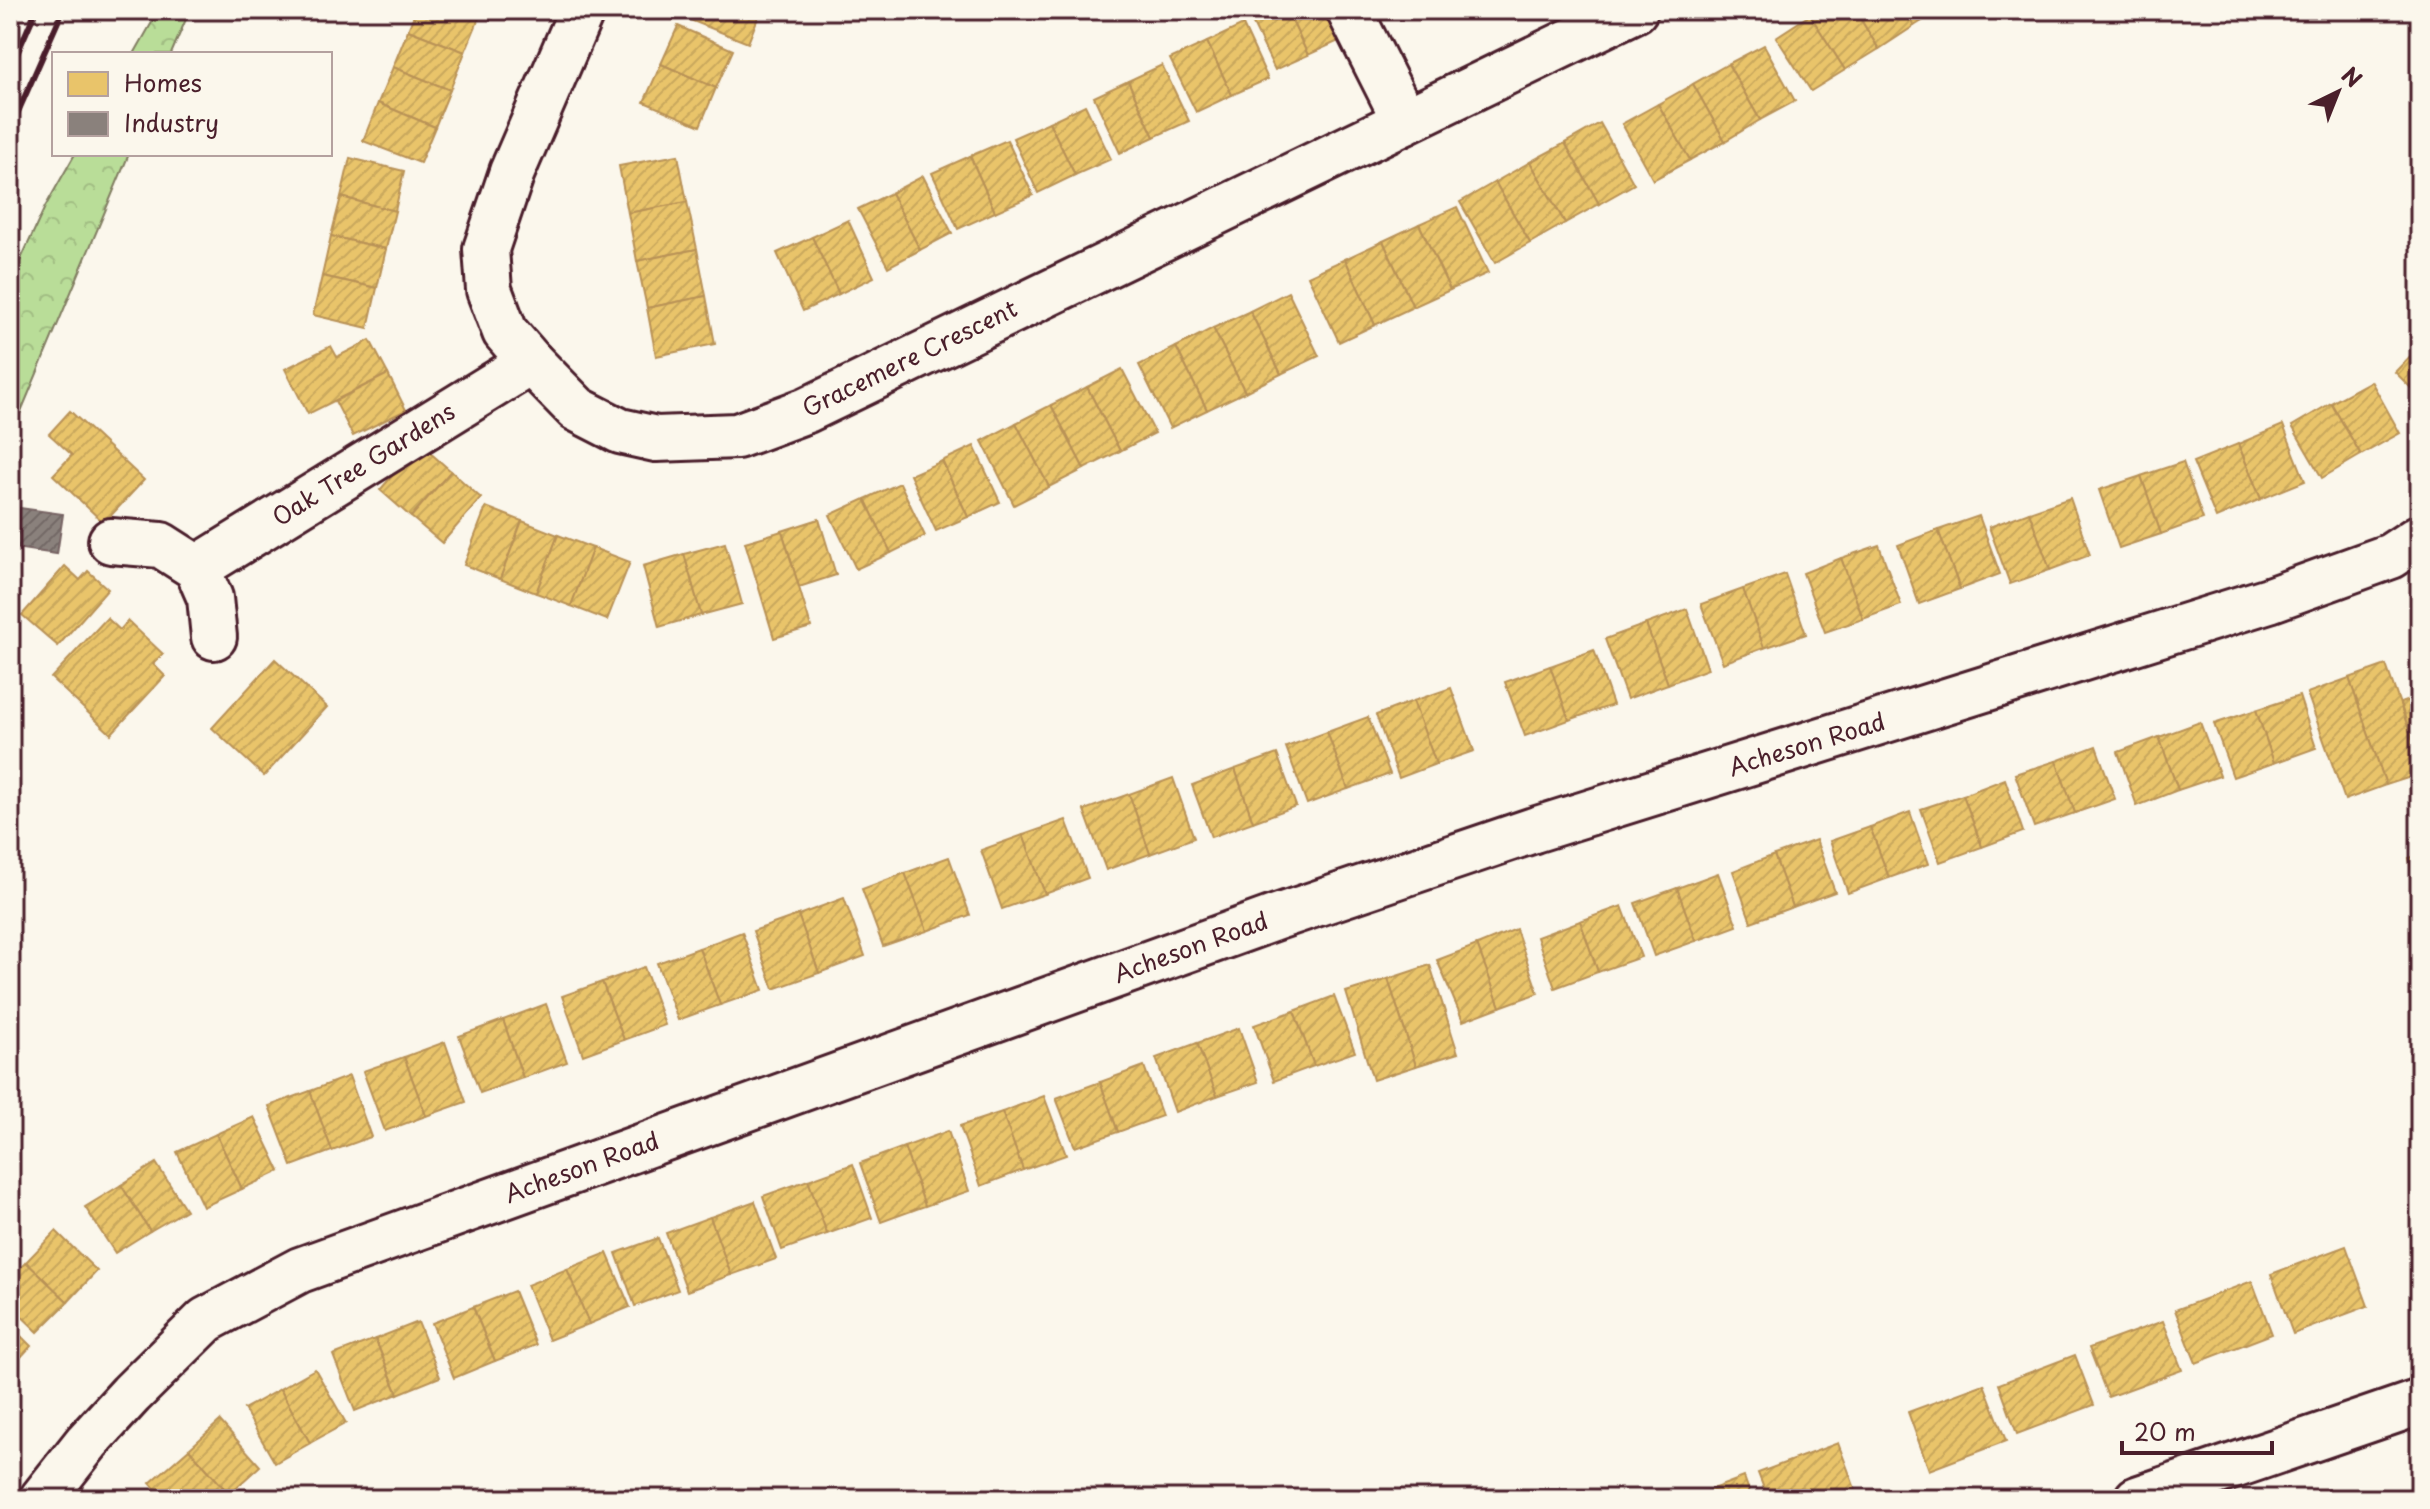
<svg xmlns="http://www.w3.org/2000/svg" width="2430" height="1509" font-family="'Playpen Sans',sans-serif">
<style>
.forest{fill:url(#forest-crowns);stroke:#827e62;stroke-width:2}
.homes{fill:url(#homes-hatch);stroke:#b99257;stroke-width:2}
.industry{fill:url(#industry-hatch);stroke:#776464;stroke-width:2}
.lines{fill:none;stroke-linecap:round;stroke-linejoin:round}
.minor-casing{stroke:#4a1f2b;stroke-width:50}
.minor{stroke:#fbf7ec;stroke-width:44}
.rail{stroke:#4a1f2b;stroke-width:6}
.labels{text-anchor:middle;stroke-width:8;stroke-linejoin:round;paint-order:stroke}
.street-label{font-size:24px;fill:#4a1f2b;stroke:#fbf7ec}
</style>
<defs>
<pattern id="forest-crowns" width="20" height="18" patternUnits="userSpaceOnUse" patternTransform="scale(2)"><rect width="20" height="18" fill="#b9dd98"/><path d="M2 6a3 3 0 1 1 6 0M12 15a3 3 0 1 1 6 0" fill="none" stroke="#a1bd83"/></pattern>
<pattern id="homes-hatch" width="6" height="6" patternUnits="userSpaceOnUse" patternTransform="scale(2)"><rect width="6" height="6" fill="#e9c46a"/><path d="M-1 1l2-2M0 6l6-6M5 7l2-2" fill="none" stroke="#c9a85c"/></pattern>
<pattern id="industry-hatch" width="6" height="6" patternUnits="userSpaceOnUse" patternTransform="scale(2)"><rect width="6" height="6" fill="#8a817c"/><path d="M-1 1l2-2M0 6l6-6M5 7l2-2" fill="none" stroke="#736966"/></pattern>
</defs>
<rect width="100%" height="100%" fill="#fbf7ec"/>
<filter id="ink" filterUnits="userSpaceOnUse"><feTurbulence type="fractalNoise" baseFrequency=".0125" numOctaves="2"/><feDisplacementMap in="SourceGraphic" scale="16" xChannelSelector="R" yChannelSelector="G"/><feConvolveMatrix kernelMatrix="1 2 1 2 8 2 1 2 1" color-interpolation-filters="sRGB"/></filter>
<g filter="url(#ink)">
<g class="forest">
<polygon points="159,10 190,10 171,54 134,54"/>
<polygon points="75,154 129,154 17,421 10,481 10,283 45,207"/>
</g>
<g class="homes">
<polygon points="416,10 465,10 480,16 465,52 408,30"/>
<polygon points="688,10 761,10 748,43 685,18"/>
<polygon points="1267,10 1287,10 1308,55 1275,70 1250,18"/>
<polygon points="1287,10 1327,10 1341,40 1308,55"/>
<polygon points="1375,10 1404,10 1380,21"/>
<polygon points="1818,10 1855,10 1879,49 1845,70 1810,15"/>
<polygon points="1855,10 1903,10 1914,26 1879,49"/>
<polygon points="1903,10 1940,10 1914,26"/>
<polygon points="1810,15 1845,70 1811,91 1776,37"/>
<polygon points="1243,25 1268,79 1232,95 1207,42"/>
<polygon points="678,26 733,50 716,88 661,64"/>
<polygon points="408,30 465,52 450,90 393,67"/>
<polygon points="1207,42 1232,95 1196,112 1170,59"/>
<polygon points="1764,45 1795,101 1760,120 1728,64"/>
<polygon points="661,64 716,88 700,126 644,102"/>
<polygon points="1728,64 1760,120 1725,141 1693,84"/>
<polygon points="1162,65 1189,121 1154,137 1128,81"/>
<polygon points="393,67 450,90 435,127 378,103"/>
<polygon points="1128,81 1154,137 1120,153 1094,97"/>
<polygon points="1693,84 1725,141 1690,160 1658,104"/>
<polygon points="378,103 435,127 420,163 363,141"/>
<polygon points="1658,104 1690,160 1653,180 1622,124"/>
<polygon points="1085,105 1111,159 1075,175 1049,122"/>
<polygon points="1049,122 1075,175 1038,193 1013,138"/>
<polygon points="1600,123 1634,184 1599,204 1565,143"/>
<polygon points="1007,140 1033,195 995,212 970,156"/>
<polygon points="1565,143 1599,204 1565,223 1530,162"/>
<polygon points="678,155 687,202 628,213 619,166"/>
<polygon points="970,156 995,212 958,229 932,173"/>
<polygon points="350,158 404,171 395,211 341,197"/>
<polygon points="1530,162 1565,223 1530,243 1495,182"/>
<polygon points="923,176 952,233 920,250 891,193"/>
<polygon points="1495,182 1530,243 1495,263 1460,202"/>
<polygon points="891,193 920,250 888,267 858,209"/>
<polygon points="341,197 395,211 386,249 331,236"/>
<polygon points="687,202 697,249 637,261 628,213"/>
<polygon points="1457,207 1488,273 1450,290 1419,224"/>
<polygon points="848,220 874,277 839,294 812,237"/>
<polygon points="1419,224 1450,290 1413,307 1383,241"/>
<polygon points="331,236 386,249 377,288 322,276"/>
<polygon points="812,237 839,294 803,311 777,253"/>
<polygon points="1383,241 1413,307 1375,325 1345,259"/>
<polygon points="697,249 706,296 647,308 637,261"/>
<polygon points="1345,259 1375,325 1339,342 1308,276"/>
<polygon points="322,276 377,288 368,328 313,315"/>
<polygon points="1288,292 1319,356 1281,374 1250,311"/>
<polygon points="706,296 715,344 656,356 647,308"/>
<polygon points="1250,311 1281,374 1245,392 1213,328"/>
<polygon points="1213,328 1245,392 1207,410 1176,347"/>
<polygon points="370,340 388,374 308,414 285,369 331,346 337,357"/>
<polygon points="2420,346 2420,397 2395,372"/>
<polygon points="1176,347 1207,410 1170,428 1139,365"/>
<polygon points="1122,369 1155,433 1120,451 1087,387"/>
<polygon points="388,374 406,410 353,436 335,401"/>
<polygon points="2371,381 2400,433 2361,455 2331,403"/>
<polygon points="1087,387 1120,451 1084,469 1051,405"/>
<polygon points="2331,403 2361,455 2322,478 2292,426"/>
<polygon points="1051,405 1084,469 1049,487 1016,423"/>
<polygon points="70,411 144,480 104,523 53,475 72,455 49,434"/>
<polygon points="1016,423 1049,487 1014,505 982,441"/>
<polygon points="2283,425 2305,481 2261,499 2238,444"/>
<polygon points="420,444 451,471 411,517 380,490"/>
<polygon points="2238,444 2261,499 2216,518 2193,462"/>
<polygon points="974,446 1000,502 968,517 942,461"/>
<polygon points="942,461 968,517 936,531 910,475"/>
<polygon points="2183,462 2203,519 2161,534 2141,476"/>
<polygon points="451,471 481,498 442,543 411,517"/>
<polygon points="2141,476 2161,534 2119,548 2099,490"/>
<polygon points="900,483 925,536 891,553 865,499"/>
<polygon points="2070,498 2090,555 2050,570 2029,512"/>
<polygon points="865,499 891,553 856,569 830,515"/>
<polygon points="486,507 522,521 500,579 464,565"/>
<polygon points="2029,512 2050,570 2010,584 1989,527"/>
<polygon points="1979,516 2000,574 1960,589 1938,530"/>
<polygon points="819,519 836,575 799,587 782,531"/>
<polygon points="522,521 558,535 536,593 500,579"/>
<polygon points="1938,530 1960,589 1919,604 1898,545"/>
<polygon points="782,531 811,627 774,638 745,542"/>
<polygon points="558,535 593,548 571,606 536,593"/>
<polygon points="725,543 742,604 701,615 684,554"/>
<polygon points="1879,545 1901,605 1863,619 1841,558"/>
<polygon points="593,548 630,562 607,620 571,606"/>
<polygon points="684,554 701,615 659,627 643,566"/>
<polygon points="1841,558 1863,619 1825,632 1803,573"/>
<polygon points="65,566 80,580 88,571 108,589 58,646 22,615"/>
<polygon points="1785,574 1806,634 1764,648 1743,589"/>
<polygon points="1743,589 1764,648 1723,663 1701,604"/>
<polygon points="1687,609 1708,669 1668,684 1646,624"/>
<polygon points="107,618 120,630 128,621 163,654 153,664 165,676 111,734 51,678"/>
<polygon points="1646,624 1668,684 1627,699 1605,639"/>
<polygon points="1594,650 1613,705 1569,720 1550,666"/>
<polygon points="275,659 327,707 264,776 212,728"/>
<polygon points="2386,665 2420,761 2420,774 2386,785 2349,678"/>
<polygon points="1550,666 1569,720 1525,736 1505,682"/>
<polygon points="2349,678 2386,785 2345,800 2307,693"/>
<polygon points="1451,688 1474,751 1436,764 1413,701"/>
<polygon points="2299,696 2316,748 2274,763 2256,710"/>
<polygon points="2420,696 2420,761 2400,703"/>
<polygon points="1413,701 1436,764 1399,778 1376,715"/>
<polygon points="2256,710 2274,763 2233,777 2214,724"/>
<polygon points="1368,717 1390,774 1348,789 1327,732"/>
<polygon points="2200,722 2220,776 2178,790 2159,737"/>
<polygon points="1327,732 1348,789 1307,804 1286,747"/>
<polygon points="2159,737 2178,790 2137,806 2118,752"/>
<polygon points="2096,746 2115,799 2075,813 2056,761"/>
<polygon points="1277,754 1296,806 1253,822 1235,769"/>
<polygon points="2056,761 2075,813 2034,827 2015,774"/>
<polygon points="1235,769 1253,822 1211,837 1192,785"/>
<polygon points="1173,778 1194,838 1150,854 1129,794"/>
<polygon points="2005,779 2023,832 1982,847 1963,795"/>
<polygon points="1129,794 1150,854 1106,870 1084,810"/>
<polygon points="1963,795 1982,847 1940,862 1921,809"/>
<polygon points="1910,812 1928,864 1889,878 1870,827"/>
<polygon points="1066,820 1088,878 1045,894 1023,835"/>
<polygon points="1870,827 1889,878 1848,893 1830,841"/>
<polygon points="1023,835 1045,894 1002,909 981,850"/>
<polygon points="1816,840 1835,892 1793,907 1774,855"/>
<polygon points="1774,855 1793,907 1751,922 1733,871"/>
<polygon points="2420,855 2420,894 2417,895 2409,858"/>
<polygon points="949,857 970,915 927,931 905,873"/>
<polygon points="905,873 927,931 883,946 862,889"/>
<polygon points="1718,873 1737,926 1696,941 1677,888"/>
<polygon points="1677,888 1696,941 1654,956 1635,903"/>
<polygon points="844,898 865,956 819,973 798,915"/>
<polygon points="1622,906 1641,957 1598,972 1580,921"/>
<polygon points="798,915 819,973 774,989 753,931"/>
<polygon points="1580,921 1598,972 1555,988 1537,937"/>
<polygon points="1516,929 1538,993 1500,1007 1477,945"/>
<polygon points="742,932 763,990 720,1005 699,948"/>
<polygon points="1477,945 1500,1007 1463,1021 1437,960"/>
<polygon points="699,948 720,1005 678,1020 657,963"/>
<polygon points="1430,965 1458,1053 1416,1066 1388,979"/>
<polygon points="644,967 665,1025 624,1040 602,982"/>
<polygon points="1388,979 1416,1066 1373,1080 1346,992"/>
<polygon points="602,982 624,1040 583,1055 562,996"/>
<polygon points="1334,996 1355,1052 1314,1066 1294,1011"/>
<polygon points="546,1004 567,1062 523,1078 503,1020"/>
<polygon points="1294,1011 1314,1066 1274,1081 1254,1025"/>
<polygon points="503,1020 523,1078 480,1093 459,1036"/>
<polygon points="1239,1028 1258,1082 1217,1096 1197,1043"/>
<polygon points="445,1042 466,1102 426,1116 404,1057"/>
<polygon points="1197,1043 1217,1096 1175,1112 1156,1058"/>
<polygon points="404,1057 426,1116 385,1131 363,1071"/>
<polygon points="1144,1066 1162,1116 1118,1132 1100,1082"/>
<polygon points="349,1076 371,1137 332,1151 310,1091"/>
<polygon points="1100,1082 1118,1132 1075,1147 1056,1098"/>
<polygon points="310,1091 332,1151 292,1166 269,1106"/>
<polygon points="1044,1096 1066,1155 1023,1170 1002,1112"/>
<polygon points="1002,1112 1023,1170 981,1186 960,1126"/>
<polygon points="254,1117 280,1171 242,1189 216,1134"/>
<polygon points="948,1131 969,1191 925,1206 904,1147"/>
<polygon points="216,1134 242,1189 203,1207 177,1152"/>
<polygon points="904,1147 925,1206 881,1222 860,1163"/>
<polygon points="156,1163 186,1210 150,1231 121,1185"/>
<polygon points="853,1164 872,1218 827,1234 808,1180"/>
<polygon points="808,1180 827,1234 782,1250 763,1196"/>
<polygon points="121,1185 150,1231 115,1253 85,1207"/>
<polygon points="755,1201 776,1259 731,1275 710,1217"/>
<polygon points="710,1217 731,1275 687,1291 666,1233"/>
<polygon points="56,1231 97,1271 68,1302 26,1262"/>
<polygon points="658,1238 678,1290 635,1306 616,1253"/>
<polygon points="2346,1246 2368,1306 2293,1334 2271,1274"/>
<polygon points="607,1253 630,1307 589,1324 567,1269"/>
<polygon points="26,1262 68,1302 38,1332 10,1305 10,1279"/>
<polygon points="567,1269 589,1324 549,1340 527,1285"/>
<polygon points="2252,1281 2272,1334 2196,1363 2175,1310"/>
<polygon points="514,1291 536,1345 495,1361 473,1307"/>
<polygon points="473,1307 495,1361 454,1378 432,1323"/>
<polygon points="2163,1321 2182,1370 2108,1397 2089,1348"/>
<polygon points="418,1322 440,1377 398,1394 375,1339"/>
<polygon points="10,1325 31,1346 10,1369"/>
<polygon points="375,1339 398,1394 355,1411 333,1355"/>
<polygon points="2075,1355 2094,1405 2017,1434 1999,1384"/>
<polygon points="315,1369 346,1423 310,1443 280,1389"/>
<polygon points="1984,1384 2006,1441 1929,1470 1908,1412"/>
<polygon points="280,1389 310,1443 275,1463 244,1409"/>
<polygon points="220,1421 260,1466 229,1494 189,1449"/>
<polygon points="1838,1443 1857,1494 1845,1499 1768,1499 1758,1473"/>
<polygon points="189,1449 229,1494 223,1499 161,1499 163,1497 150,1483"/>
<polygon points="1744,1477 1752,1499 1686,1499"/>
<polygon points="2409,1489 2413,1499 2381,1499"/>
</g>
<polygon class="industry" points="20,508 63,514 57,554 14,548"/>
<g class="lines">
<defs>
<g id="minor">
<polyline points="582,10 512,172 486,249 489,290 505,332 531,362 577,409 620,431 656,439 737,436 807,410 1635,10"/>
<polyline points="1349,10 1405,121"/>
<polyline points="111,541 161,545 197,568 210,598 214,637"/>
<polyline points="197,568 531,362"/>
<polyline points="42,1499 87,1442 131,1394 206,1320 300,1270 1277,917 1534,830 2269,600 2391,556 2420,537"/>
<polyline points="2137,1499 2420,1402"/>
</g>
</defs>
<use href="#minor" class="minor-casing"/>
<use href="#minor" class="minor"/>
<g class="rail">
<polyline points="10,70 36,10"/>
<polyline points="10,130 63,10"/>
</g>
</g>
</g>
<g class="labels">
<g class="street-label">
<text transform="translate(910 359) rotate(-26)" y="8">Gracemere Crescent</text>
<text transform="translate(364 465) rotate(-32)" y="8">Oak Tree Gardens</text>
<text transform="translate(1807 745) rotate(-17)" y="8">Acheson Road</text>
<text transform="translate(1191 948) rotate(-20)" y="8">Acheson Road</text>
<text transform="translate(582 1168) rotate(-20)" y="8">Acheson Road</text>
</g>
</g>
<rect width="2430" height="1509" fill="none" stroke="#fbf7ec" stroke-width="40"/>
<rect x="20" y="20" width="2390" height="1469" fill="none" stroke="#4a1f2b" stroke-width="3" filter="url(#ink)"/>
<rect x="52" y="52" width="280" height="104" fill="#fbf7ec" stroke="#b4a19f" stroke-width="2"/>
<rect x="68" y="72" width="40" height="24" fill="#e9c46a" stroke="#b4a19f" stroke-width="2"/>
<text x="124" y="92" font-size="24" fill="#4a1f2b">Homes</text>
<rect x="68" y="112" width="40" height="24" fill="#8a817c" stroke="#b4a19f" stroke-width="2"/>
<text x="124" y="132" font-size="24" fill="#4a1f2b">Industry</text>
<g transform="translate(2338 92) rotate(43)" stroke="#fbf7ec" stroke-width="6" paint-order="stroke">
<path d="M0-6L14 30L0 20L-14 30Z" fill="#4a1f2b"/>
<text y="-12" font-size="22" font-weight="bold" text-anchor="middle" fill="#4a1f2b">N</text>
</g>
<path d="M2122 1441v12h150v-12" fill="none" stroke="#4a1f2b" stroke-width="4"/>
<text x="2134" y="1441" font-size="24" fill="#4a1f2b" stroke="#fbf7ec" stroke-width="6" paint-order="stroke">20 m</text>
</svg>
